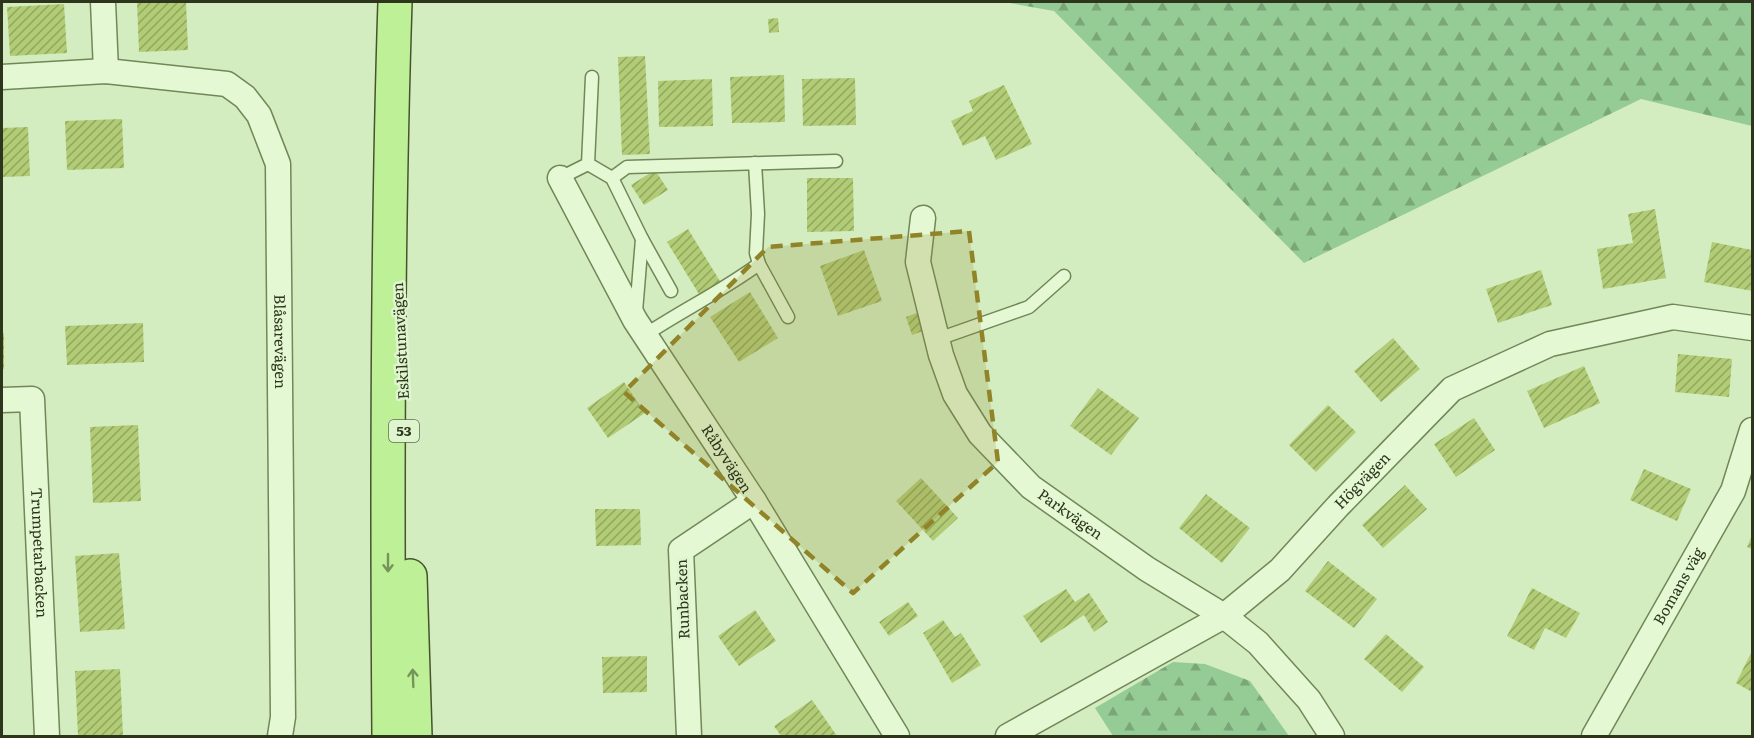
<svg xmlns="http://www.w3.org/2000/svg" width="1754" height="738" font-family="Literata,serif">
<style>
.forest{fill:url(#forest-firs)}
.building{fill:url(#building-hatch)}
.lines{fill:none;stroke-linecap:round;stroke-linejoin:round}
.service-casing{stroke:#738658;stroke-width:15}
.minor-casing{stroke:#738658;stroke-width:27}
.primary-casing{stroke:#46542d;stroke-width:36}
.service{stroke:#e3f8d3;stroke-width:12}
.minor{stroke:#e3f8d3;stroke-width:24}
.primary{stroke:#bef197;stroke-width:33}
.oneway{stroke:#76945a}
.marked{fill:#908328;fill-opacity:0.2;stroke:#908328;stroke-width:4.5;stroke-dasharray:12 8;stroke-linejoin:round}
.labels{text-anchor:middle;stroke-width:5;stroke-linejoin:round;paint-order:stroke}
.shield{fill:#dff5cf;stroke:#626f52;stroke-width:1.5}
.shield-label{font-size:14px;font-weight:bold;fill:#2d361d}
.street-label{font-size:15px;fill:#2d361d;stroke:#dff5cf}
</style>
<defs>
<pattern id="forest-firs" width="22" height="20" patternUnits="userSpaceOnUse" patternTransform="scale(1.5)"><rect width="22" height="20" fill="#95cb94"/><path d="M5 1l3.5 6h-7zM16 11l3.5 6h-7z" fill="#7aa678"/></pattern>
<pattern id="building-hatch" width="6" height="6" patternUnits="userSpaceOnUse" patternTransform="scale(1.5)"><rect width="6" height="6" fill="#b2cc76"/><path d="M-1 1l2-2M0 6l6-6M5 7l2-2" fill="none" stroke="#91a660"/></pattern>
</defs>
<rect width="100%" height="100%" fill="#d3edc0"/>
<g class="forest">
<polygon points="1004,2 1752,2 1752,126 1641,99 1304,263 1054,11"/>
<polygon points="1173,662 1205,664 1250,681 1289,736 1113,736 1095,708"/>
</g>
<g class="building">
<polygon points="137,2 186,2 188,50 139,52"/>
<polygon points="64,4 67,53 10,56 7,7"/>
<polygon points="778,18 779,32 769,33 768,19"/>
<polygon points="645,56 650,154 622,155 618,57"/>
<polygon points="784,75 785,122 732,123 730,77"/>
<polygon points="855,78 856,125 803,126 802,79"/>
<polygon points="712,79 713,126 659,127 658,81"/>
<polygon points="1004,85 1032,144 996,160 985,136 963,146 951,121 973,111 969,101"/>
<polygon points="122,119 124,168 67,170 65,121"/>
<polygon points="28,127 30,176 2,177 2,128"/>
<polygon points="655,170 668,190 644,205 631,185"/>
<polygon points="807,178 853,178 854,231 807,232"/>
<polygon points="1655,209 1666,278 1603,289 1597,249 1633,243 1628,214"/>
<polygon points="688,229 723,286 702,299 667,242"/>
<polygon points="1712,242 1752,250 1752,291 1704,282"/>
<polygon points="864,250 882,301 838,316 820,266"/>
<polygon points="1541,270 1552,305 1498,323 1486,289"/>
<polygon points="750,292 778,338 739,362 710,317"/>
<polygon points="919,312 926,330 912,335 906,317"/>
<polygon points="143,323 144,362 67,365 65,326"/>
<rect x="2" y="333" width="2" height="36"/>
<polygon points="1393,338 1420,369 1381,402 1354,371"/>
<polygon points="1678,354 1732,359 1729,397 1675,392"/>
<polygon points="1584,366 1600,403 1544,428 1527,391"/>
<polygon points="624,382 645,413 608,438 587,408"/>
<polygon points="1098,388 1139,418 1111,455 1070,426"/>
<polygon points="1328,405 1356,432 1316,472 1289,445"/>
<polygon points="1474,418 1495,450 1456,477 1434,444"/>
<polygon points="138,425 141,501 93,503 90,427"/>
<polygon points="1644,469 1691,489 1677,521 1630,500"/>
<polygon points="921,478 958,518 933,541 896,501"/>
<polygon points="1405,485 1427,509 1383,548 1362,525"/>
<polygon points="1206,494 1250,528 1222,563 1179,528"/>
<polygon points="595,509 640,509 641,545 596,546"/>
<polygon points="1752,535 1752,549 1747,547"/>
<polygon points="119,553 125,629 80,632 75,556"/>
<polygon points="1328,561 1377,599 1354,628 1305,591"/>
<polygon points="1532,588 1580,613 1566,638 1545,628 1534,650 1507,636"/>
<polygon points="1066,589 1075,602 1089,593 1108,622 1094,632 1084,615 1041,643 1023,616"/>
<polygon points="908,602 918,616 889,636 879,622"/>
<polygon points="755,610 776,641 739,666 718,636"/>
<polygon points="943,620 955,637 961,633 981,665 952,683 923,633"/>
<polygon points="1386,634 1424,667 1402,692 1364,659"/>
<polygon points="1752,651 1752,692 1736,683"/>
<polygon points="647,656 647,692 603,693 602,657"/>
<polygon points="120,669 123,736 78,736 75,671"/>
<polygon points="812,700 837,736 781,736 774,726"/>
</g>
<g class="lines">
<defs>
<g id="service">
<polyline points="755,163 758,214 756,253 759,264 788,317"/>
<polyline points="588,164 612,178 642,239 636,312"/>
<polyline points="560,178 588,164 592,77"/>
<polyline points="612,178 627,167 836,161"/>
<polyline points="642,239 671,291"/>
<path d="M645,335C683,310 722,291 759,264"/>
<polyline points="938,339 1029,307 1064,276"/>
</g>
<g id="minor">
<polyline points="103,2 106,71"/>
<path id="s1" d="M2,77L106,71L227,84L245,97L259,115L278,164L283,717L280,736"/>
<path id="s2" d="M560,178L635,320L754,501L897,736"/>
<path id="s3" d="M923,218L918,262L941,355L955,394L980,434L1031,487L1147,569L1224,616L1258,643L1309,700L1332,736"/>
<path id="s4" d="M2,400L32,399L47,736"/>
<polyline points="689,736 681,550 754,501"/>
<path id="s5" d="M1008,736L1224,616L1280,570L1338,506L1452,389L1550,344L1673,317L1752,328"/>
<path id="s6" d="M1594,736L1733,491L1752,430"/>
</g>
<g id="primary">
<polyline points="410,576 415,736"/>
<path d="M389,736C387,491 387,246 395,2"/>
</g>
</defs>
<use href="#service" class="service-casing"/>
<use href="#minor" class="minor-casing"/>
<use href="#primary" class="primary-casing"/>
<use href="#service" class="service"/>
<use href="#minor" class="minor"/>
<use href="#primary" class="primary"/>
</g>
<defs><path id="oneway-shaft" d="M-6 0H5M1.5-3L5.5 0L1.5 3" fill="none" stroke-width="1.6" stroke-linecap="round" stroke-linejoin="round" transform="scale(1.5)"/></defs>
<g class="oneway">
<use href="#oneway-shaft" transform="translate(388 563) rotate(90)"/>
<use href="#oneway-shaft" transform="translate(413 678) rotate(-92)"/>
</g>
<path class="marked" d="M969,231L998,462L853,593L624,392L768,247Z"/>
<g class="labels">
<rect class="shield" x="389" y="420" width="30" height="22" rx="4.5"/>
<g class="shield-label">
<text x="404" y="436">53</text>
</g>
<g class="street-label">
<text dy="5" stroke="none"><textPath href="#s1" startOffset="501">Blåsarevägen</textPath></text>
<text transform="translate(401 341) rotate(-93)" y="5">Eskilstunavägen</text>
<text dy="5" stroke="none"><textPath href="#s2" startOffset="327">Råbyvägen</textPath></text>
<text dy="5" stroke="none"><textPath href="#s5" startOffset="441">Högvägen</textPath></text>
<text dy="5" stroke="none"><textPath href="#s3" startOffset="350">Parkvägen</textPath></text>
<text dy="5" stroke="none"><textPath href="#s4" startOffset="184">Trumpetarbacken</textPath></text>
<text dy="5" stroke="none"><textPath href="#s6" startOffset="172">Bomans väg</textPath></text>
<text transform="translate(683 599) rotate(-92)" y="5">Runbacken</text>
</g>
</g>
<rect width="1754" height="738" fill="none" stroke="#2d361d" stroke-width="6"/>
</svg>
